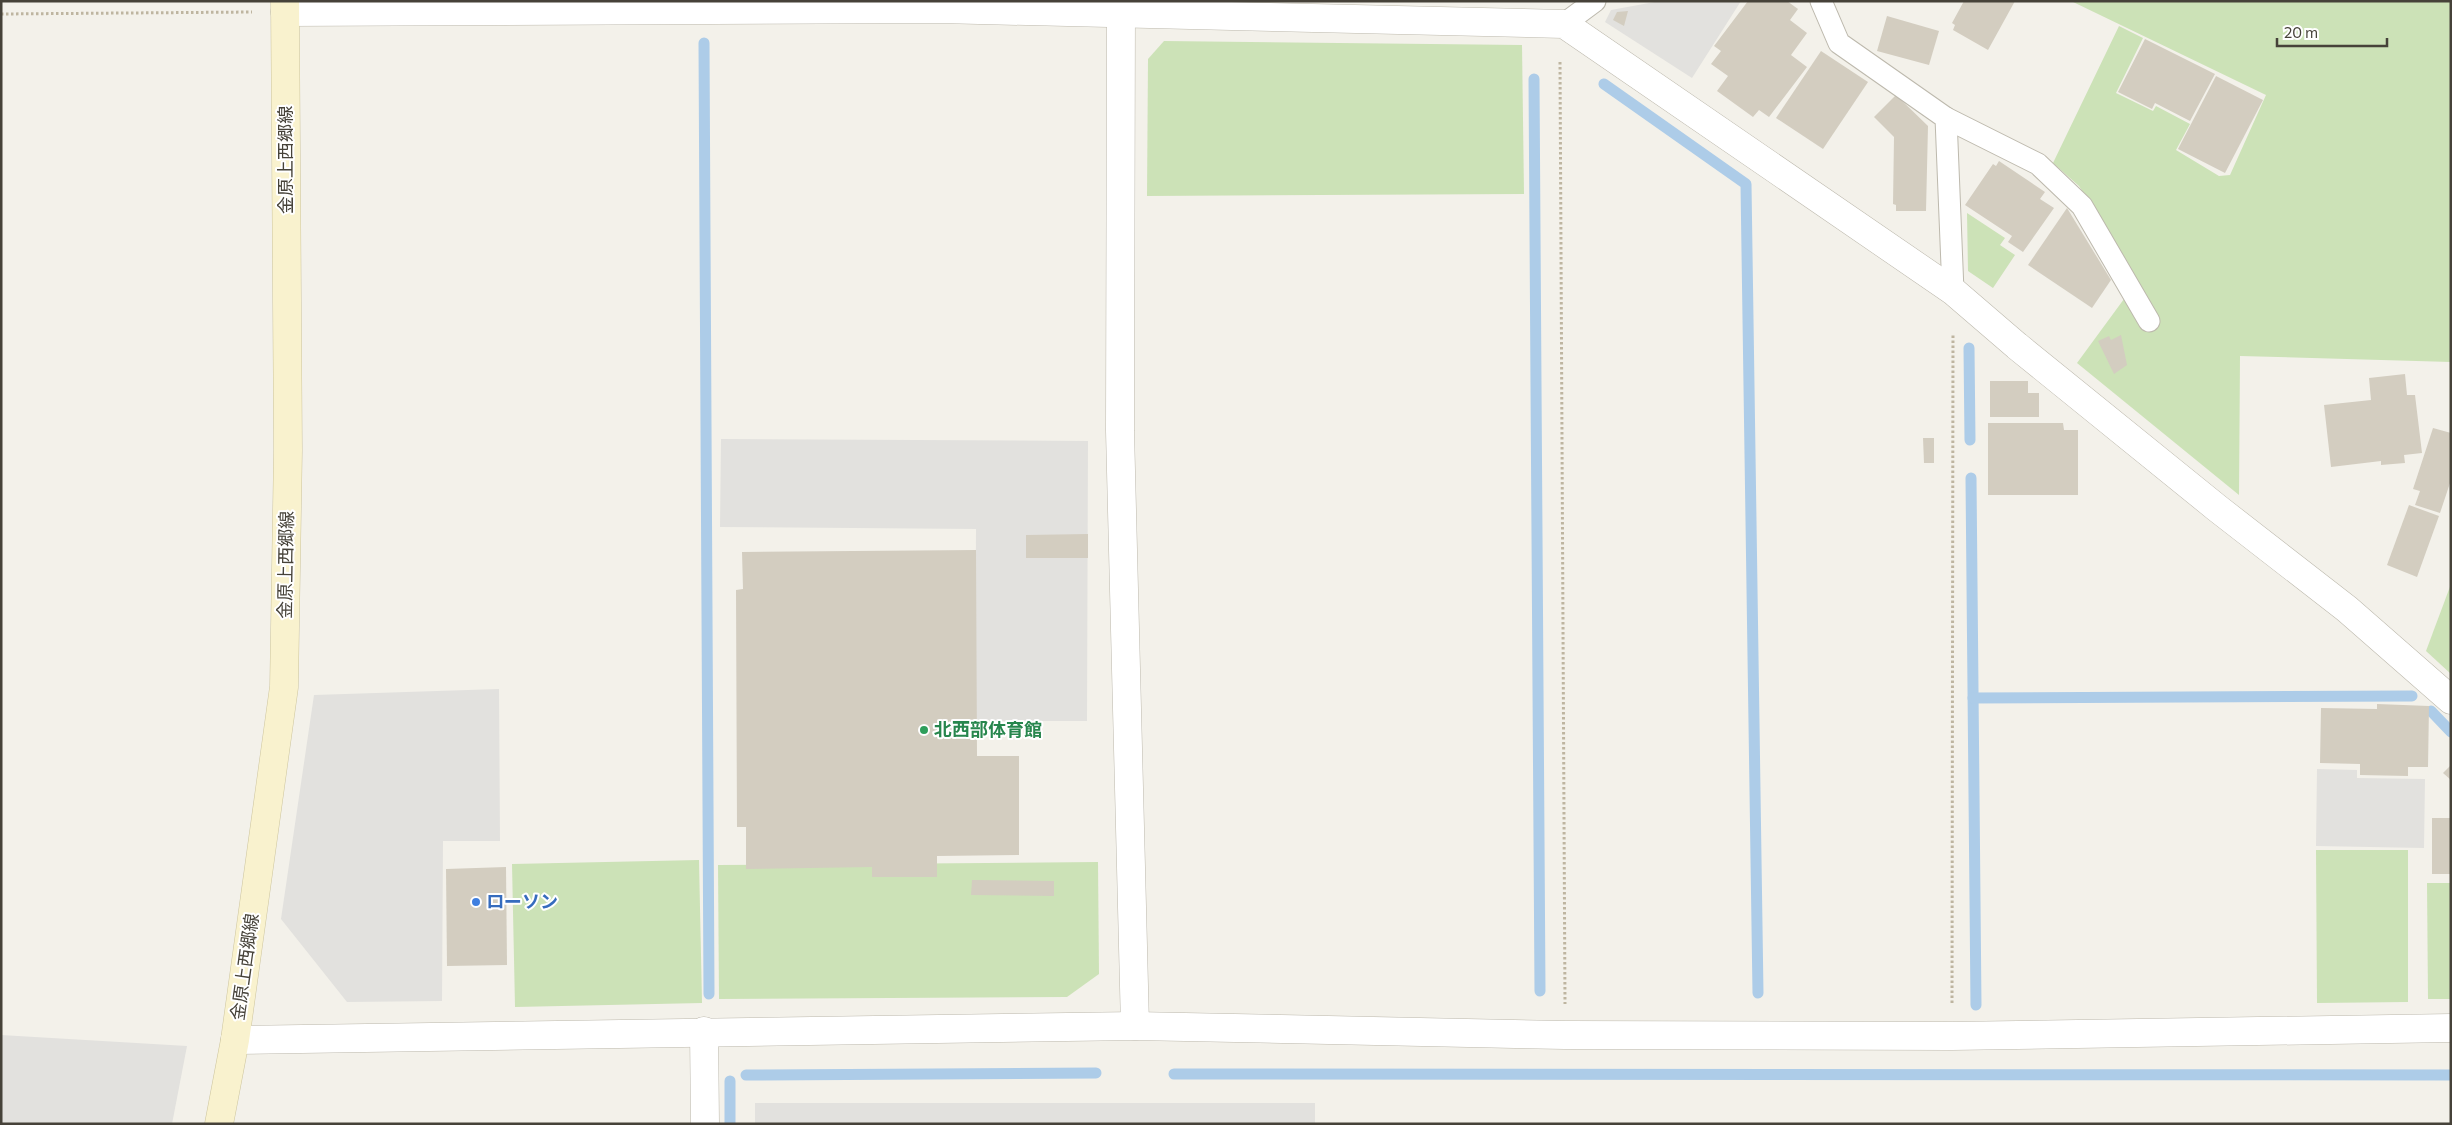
<svg xmlns="http://www.w3.org/2000/svg" width="2452" height="1125" font-family="Commissioner,'Noto Sans JP',sans-serif">
<style>
.green{fill:#cce2b7}
.parking{fill:#e2e1de}
.lines{fill:none;stroke-linecap:round;stroke-linejoin:round}
.stream{stroke:#adcce8;stroke-width:11}
.building{fill:#d3cdc0}
.service-casing{stroke:#bdb9ad;stroke-width:23}
.minor-casing{stroke:#bdb9ad;stroke-width:29}
.tertiary-casing{stroke:#bdb9ad;stroke-width:29}
.secondary-casing{stroke:#cdc59e;stroke-width:29}
.path{stroke:#beb5a0;stroke-width:3;stroke-dasharray:2.5 2.5;stroke-linecap:butt}
.service{stroke:#fff;stroke-width:21}
.minor{stroke:#fff;stroke-width:28}
.tertiary{stroke:#fff;stroke-width:28}
.secondary{stroke:#f9f2ce;stroke-width:28}
.leisure-dot{fill:#2e9e5b;stroke:#fff;stroke-width:2}
.shop-dot{fill:#3f7fe0;stroke:#fff;stroke-width:2}
.labels{text-anchor:middle;stroke-width:4;stroke-linejoin:round;paint-order:stroke}
.street-label{font-size:18px;fill:#464239;stroke:#fff}
.leisure-label{font-size:18px;font-weight:bold;fill:#27864d;stroke:#fff;text-anchor:start}
.shop-label{font-size:18px;font-weight:bold;fill:#366cbe;stroke:#fff;text-anchor:start}
</style>
<rect width="100%" height="100%" fill="#f3f1ea"/>
<g class="green">
<polygon points="2071,1 2451,1 2451,362 2240,356 2239,495 2077,363 2135,284 2107,230 2079,186 2053,163 2119,26 2143,38 2116,93 2153,111 2156,106 2190,124 2176,150 2219,176 2230,175 2266,95"/>
<polygon points="1164,41 1522,45 1524,194 1147,196 1148,59"/>
<polygon points="1967,213 2005,238 2000,245 2015,255 1993,288 1968,271"/>
<polygon points="2451,584 2451,674 2426,651"/>
<polygon points="2316,850 2408,850 2408,1002 2317,1003"/>
<polygon points="699,860 702,1003 515,1007 512,864"/>
<polygon points="1098,862 1099,974 1067,997 719,999 718,865"/>
<polygon points="2427,883 2451,883 2451,999 2428,999"/>
</g>
<g class="parking">
<polygon points="1660,1 1741,1 1692,78 1605,22 1611,10"/>
<polygon points="721,439 1088,441 1087,721 975,721 976,529 720,527"/>
<polygon points="499,689 500,841 443,841 442,1001 347,1002 281,919 314,695"/>
<polygon points="2317,769 2357,770 2357,778 2425,779 2424,848 2316,846"/>
<polygon points="1,1035 187,1046 172,1124 1,1124"/>
<rect x="755" y="1103" width="560" height="21"/>
</g>
<g class="lines">
<g class="stream">
<polyline points="704,43 709,994"/>
<polyline points="1534,79 1540,991"/>
<polyline points="1604,84 1746,184 1758,993"/>
<polyline points="1969,348 1970,440"/>
<polyline points="1971,478 1976,1005"/>
<polyline points="1973,698 2412,696"/>
<polyline points="2431,711 2451,732"/>
<polyline points="1174,1074 2451,1075"/>
<polyline points="746,1075 1096,1073"/>
<polyline points="730,1081 730,1124"/>
</g>
</g>
<g class="building">
<polygon points="1748,1 1787,1 1798,9 1790,20 1807,33 1791,55 1807,67 1769,117 1759,110 1753,117 1717,91 1728,76 1711,64 1721,51 1714,46"/>
<polygon points="1964,1 2015,1 1988,50 1953,30 1955,25 1952,23"/>
<polygon points="1628,11 1624,26 1613,20 1617,12"/>
<polygon points="1887,16 1939,31 1929,65 1877,51"/>
<polygon points="2145,39 2215,74 2190,121 2155,103 2152,109 2118,92"/>
<polygon points="1821,51 1868,82 1823,149 1776,118"/>
<polygon points="2216,76 2263,100 2225,173 2178,149"/>
<polygon points="1896,95 1928,126 1926,211 1896,211 1896,205 1893,204 1894,137 1874,117"/>
<polygon points="1999,161 2045,192 2040,199 2054,208 2023,252 2008,242 2012,236 1965,205 1993,164 1996,166"/>
<polygon points="2067,208 2111,280 2092,308 2028,265"/>
<polygon points="2121,335 2127,365 2114,374 2098,341 2109,336 2111,340"/>
<polygon points="2405,374 2407,395 2415,395 2422,453 2404,455 2405,463 2381,465 2381,461 2331,467 2324,405 2371,400 2369,378"/>
<polygon points="1990,381 2028,381 2028,393 2039,393 2039,417 1990,417"/>
<polygon points="1988,423 2063,423 2064,430 2078,430 2078,495 1988,495"/>
<polygon points="2433,428 2451,433 2451,480 2440,513 2415,505 2420,491 2413,489"/>
<polygon points="1923,438 1934,438 1934,463 1924,463"/>
<polygon points="2409,505 2439,516 2417,577 2387,565"/>
<polygon points="1088,534 1088,558 1026,558 1026,535"/>
<polygon points="976,550 977,756 1019,756 1019,855 937,856 937,877 872,877 872,867 746,869 746,827 737,827 736,590 743,589 742,552"/>
<polygon points="2377,704 2429,706 2428,767 2408,767 2408,776 2360,775 2360,764 2320,763 2321,708 2377,709"/>
<polygon points="2451,765 2451,780 2443,773"/>
<rect x="2432" y="818" width="19" height="56"/>
<polygon points="506,867 507,965 447,966 446,869"/>
<polygon points="972,880 1054,881 1054,896 971,895"/>
</g>
<g class="lines">
<defs>
<g id="service">
<polyline points="1821,1 1839,43 1946,118 1953,291"/>
<polyline points="1564,24 1595,1"/>
<polyline points="1946,118 2038,164 2082,206 2149,321"/>
</g>
<g id="minor">
<polyline points="1121,1 1120,431 1135,1026"/>
<polyline points="285,12 940,9 1564,24 1953,291 2017,346 2217,508 2347,609 2451,700"/>
<polyline points="704,1031 705,1124"/>
</g>
<polyline id="tertiary" points="235,1040 1135,1026 1565,1035 1952,1036 2451,1028"/>
<polyline id="secondary" points="219,1124 235,1040 284,687 288,450 285,1"/>
</defs>
<use href="#service" class="service-casing"/>
<use href="#minor" class="minor-casing"/>
<use href="#tertiary" class="tertiary-casing"/>
<use href="#secondary" class="secondary-casing"/>
<g class="path">
<polyline points="1,14 252,12"/>
<polyline points="1560,62 1565,1004"/>
<polyline points="1952,1003 1953,334"/>
</g>
<use href="#service" class="service"/>
<use href="#minor" class="minor"/>
<use href="#tertiary" class="tertiary"/>
<use href="#secondary" class="secondary"/>
</g>
<circle class="leisure-dot" cx="924" cy="730" r="5"/>
<circle class="shop-dot" cx="476" cy="902" r="5"/>
<g class="labels">
<g class="street-label">
<text transform="translate(286 160) rotate(-90)" y="6">金原上西郷線</text>
<text transform="translate(286 565) rotate(-89)" y="6">金原上西郷線</text>
<text transform="translate(245 967) rotate(-82)" y="6">金原上西郷線</text>
</g>
<g class="leisure-label">
<text x="934" y="736">北西部体育館</text>
</g>
<g class="shop-label">
<text x="486" y="908">ローソン</text>
</g>
</g>
<rect width="2452" height="1125" fill="none" stroke="#464239" stroke-width="5"/>
<path d="M2277 38v8h110v-8" fill="none" stroke="#464239" stroke-width="2.5"/>
<text x="2284" y="38" font-size="15" fill="#464239" stroke="#ffffff" stroke-width="4" paint-order="stroke">20 m</text>
</svg>
